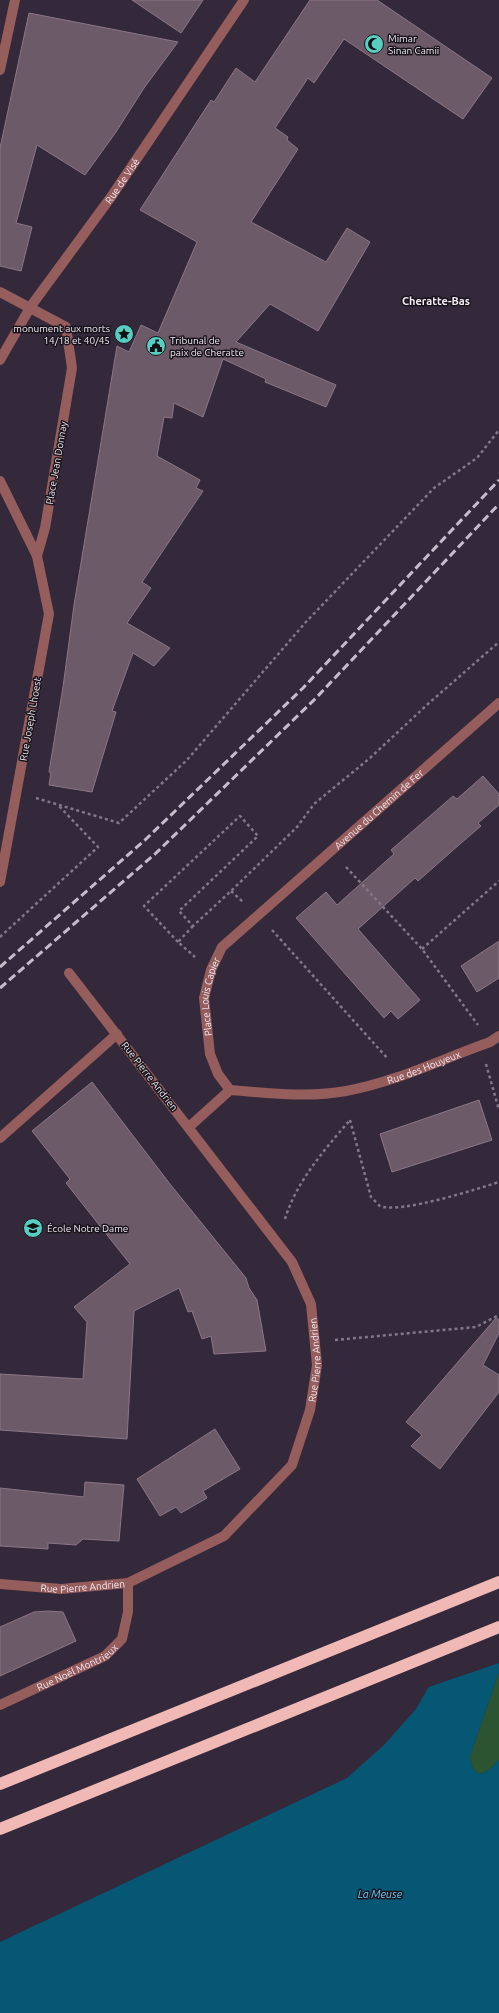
<svg xmlns="http://www.w3.org/2000/svg" width="499" height="2013" font-family="Ubuntu,sans-serif">
<style>
.green{fill:#2c5430}
.water{fill:#065774}
.pier{fill:#34293a}
.building{fill:#6d5a69;stroke:#8b7686}
.lines{fill:none;stroke-linecap:round;stroke-linejoin:round}
.path{stroke:#827887;stroke-width:2.5;stroke-dasharray:3 3;stroke-linecap:butt}
.minor{stroke:#955d5b;stroke-width:10}
.highway{stroke:#f1b9b6;stroke-width:12}
.rail{stroke:#c5bdca;stroke-width:3;stroke-dasharray:8 4;stroke-linecap:butt}
.labels{text-anchor:middle;stroke-width:3;stroke-linejoin:round;paint-order:stroke}
.poi-label{font-size:10px;fill:#f2ebf6;stroke:#19141b;text-anchor:start}
.street-label{font-size:10px;fill:#f2ebf6;stroke:#19141b}
.neighbourhood-label{font-size:11px;font-weight:bold;fill:#f2ebf6;stroke:#19141b}
.water-label{font-size:11px;font-style:italic;fill:#6fccf7;stroke:#19141b}
</style>
<rect width="100%" height="100%" fill="#34293a"/>
<path class="green" d="M499,1672V1760C495,1763 492,1768 487,1771C476,1779 470,1765 470,1756Z"/>
<path class="water" d="M499,1585V1672L470,1756C470,1765 476,1779 487,1771C492,1768 495,1763 499,1760V2013H0V1942L347,1778L384,1745L416,1709L431,1683Z"/>
<polygon class="pier" points="499,1583 499,1663 426,1688 497,1584"/>
<g class="building">
<polygon points="132,0 203,0 181,33"/>
<polygon points="310,0 377,0 492,78 463,119 344,39 314,83 308,78 275,128 288,137 287,140 298,149 251,222 326,262 347,228 370,242 318,331 270,304 236,342 336,385 326,407 265,382 266,379 223,359 203,417 174,403 172,418 164,417 157,456 200,480 196,488 203,491 142,582 151,588 127,623 170,648 154,666 133,653 112,711 116,712 92,792 49,785 51,773 49,772 63,687 74,605 117,346 129,352 141,325 158,333 197,242 140,210 211,100 214,102 236,68 255,82"/>
<polygon points="29,13 178,42 144,88 116,132 85,175 37,145 16,223 32,227 21,271 0,266 0,148"/>
<polygon points="483,776 499,794 499,805 478,823 481,826 460,844 418,881 415,878 358,929 420,1000 398,1019 391,1011 384,1018 296,918 326,892 337,905 394,854 391,850 453,796 457,799"/>
<polygon points="499,941 499,978 477,992 461,966"/>
<polygon points="92,1082 170,1184 246,1278 249,1288 257,1300 266,1351 214,1354 211,1336 202,1339 192,1311 188,1312 179,1288 134,1311 127,1439 0,1430 0,1374 83,1379 87,1322 74,1307 130,1264 66,1183 70,1179 32,1131"/>
<polygon points="479,1100 492,1140 392,1172 380,1134"/>
<polygon points="496,1318 499,1320 499,1333 483,1365 499,1375 499,1392 440,1469 411,1446 422,1435 406,1422"/>
<polygon points="215,1429 240,1469 203,1491 207,1498 181,1513 176,1507 160,1516 137,1479"/>
<polygon points="85,1482 124,1485 119,1541 83,1539 76,1545 48,1543 48,1549 0,1546 0,1488 84,1497"/>
<polygon points="48,1611 63,1612 76,1641 0,1676 0,1627 34,1612"/>
</g>
<g class="lines">
<g class="path">
<polyline points="36,798 119,823 187,760 305,623 434,488 477,458 499,430"/>
<polyline points="346,867 422,949 478,1025"/>
<polyline points="231,891 243,902"/>
<polyline points="193,926 178,942 195,957"/>
<polyline points="272,930 388,1059"/>
<polyline points="0,937 98,847 58,805"/>
<polyline points="178,942 144,906 240,816 258,836 179,911 193,926 231,891 297,827 314,804 370,758 429,703 499,642"/>
<polyline points="422,949 499,881"/>
<polyline points="486,1064 499,1110"/>
<path d="M350,1120L371,1197C374,1199 377,1204 380,1206C400,1214 477,1189 499,1182"/>
<path d="M285,1219C296,1182 325,1149 350,1120"/>
<polyline points="335,1340 476,1327 499,1315"/>
</g>
<g class="minor">
<polyline points="0,70 15,0"/>
<polyline points="0,292 66,327 72,368 45,528 37,556"/>
<path id="s1" d="M0,360L31,306L111,197L244,0"/>
<polyline points="0,481 37,556 49,614 0,882"/>
<path id="s2" d="M230,1090L218,1074L210,1054L204,998L211,970L222,947L499,703"/>
<path id="s3" d="M189,1127L230,1090C268,1093 308,1098 346,1091C396,1082 442,1059 490,1042L499,1036"/>
<polyline points="0,1138 117,1034"/>
<path id="s4" d="M0,1584L61,1589L128,1583L224,1536L292,1465L310,1410L317,1365L311,1304L292,1262L69,973"/>
<path id="s5" d="M0,1705L105,1656L122,1639L128,1612V1583"/>
</g>
<g class="highway">
<polyline points="0,1784 499,1582"/>
<polyline points="0,1829 499,1627"/>
</g>
<g class="rail">
<polyline points="0,967 145,840 303,688 499,480"/>
<polyline points="0,988 155,854 316,698 499,504"/>
</g>
</g>
<defs>
<symbol id="mosque-disc" viewBox="-11 -11 22 22"><circle r="9.5" fill="#57cec1" stroke="#19141b"/><path d="M3.5-4.9A6 6 0 1 0 3.5 4.9A5 5 0 1 1 3.5-4.9Z" fill="#111"/></symbol>
<symbol id="sight-disc" viewBox="-11 -11 22 22"><circle r="9.5" fill="#57cec1" stroke="#19141b"/><path d="M0-6L1.8-2.2L6-1.7L2.9 1.2L3.7 5.4L0 3.3L-3.7 5.4L-2.9 1.2L-6-1.7L-1.8-2.2Z" fill="#111"/></symbol>
<symbol id="civic-disc" viewBox="-11 -11 22 22"><circle r="9.5" fill="#57cec1" stroke="#19141b"/><path d="M-.6-6.5H3V-4.5H.6V-3L4-1V1h2V6H-6V1h2V-1L-.6-3ZM-1.2 2.5V6h2.4V2.5Z" fill="#111"/></symbol>
<symbol id="school-disc" viewBox="-11 -11 22 22"><circle r="9.5" fill="#57cec1" stroke="#19141b"/><path d="M0-5L7-2L0 1L-7-2ZM-4 1L0 2.5L4 1V4Q0 6-4 4Z" fill="#111"/></symbol>
</defs>
<g fill-rule="evenodd">
<use href="#mosque-disc" x="363" y="33" width="22" height="22"/>
<use href="#sight-disc" x="113" y="323" width="22" height="22"/>
<use href="#civic-disc" x="145" y="335" width="22" height="22"/>
<use href="#school-disc" x="22" y="1217" width="22" height="22"/>
</g>
<g class="labels">
<g class="poi-label">
<text x="388" y="42">Mimar<tspan x="388" dy="12">Sinan Camii</tspan></text>
<text x="110" y="332" text-anchor="end">monument aux morts<tspan x="110" dy="12">14/18 et 40/45</tspan></text>
<text x="170" y="344">Tribunal de<tspan x="170" dy="12">paix de Cheratte</tspan></text>
<text x="47" y="1232">École Notre Dame</text>
</g>
<g class="street-label">
<text dy="4" stroke="none"><textPath href="#s1" startOffset="217">Rue de Visé</textPath></text>
<text transform="translate(56 463) rotate(-80)" y="4">Place Jean Donnay</text>
<text transform="translate(30 719) rotate(-80)" y="4">Rue Joseph Lhoest</text>
<text dy="4" stroke="none"><textPath href="#s2" startOffset="361">Avenue du Chemin de Fer</textPath></text>
<text dy="4" stroke="none"><textPath href="#s2" startOffset="100">Place Louis Capier</textPath></text>
<text dy="4" stroke="none"><textPath href="#s3" startOffset="253">Rue des Houyeux</textPath></text>
<text transform="translate(150 1076) rotate(52)" y="4">Rue Pierre Andrien</text>
<text dy="4" stroke="none"><textPath href="#s4" startOffset="442">Rue Pierre Andrien</textPath></text>
<text dy="4" stroke="none"><textPath href="#s4" startOffset="83">Rue Pierre Andrien</textPath></text>
<text dy="4" stroke="none"><textPath href="#s5" startOffset="86">Rue Noël Montrieux</textPath></text>
</g>
<g class="neighbourhood-label">
<text x="436" y="305">Cheratte-Bas</text>
</g>
<g class="water-label">
<text x="380" y="1898">La Meuse</text>
</g>
</g>
</svg>
